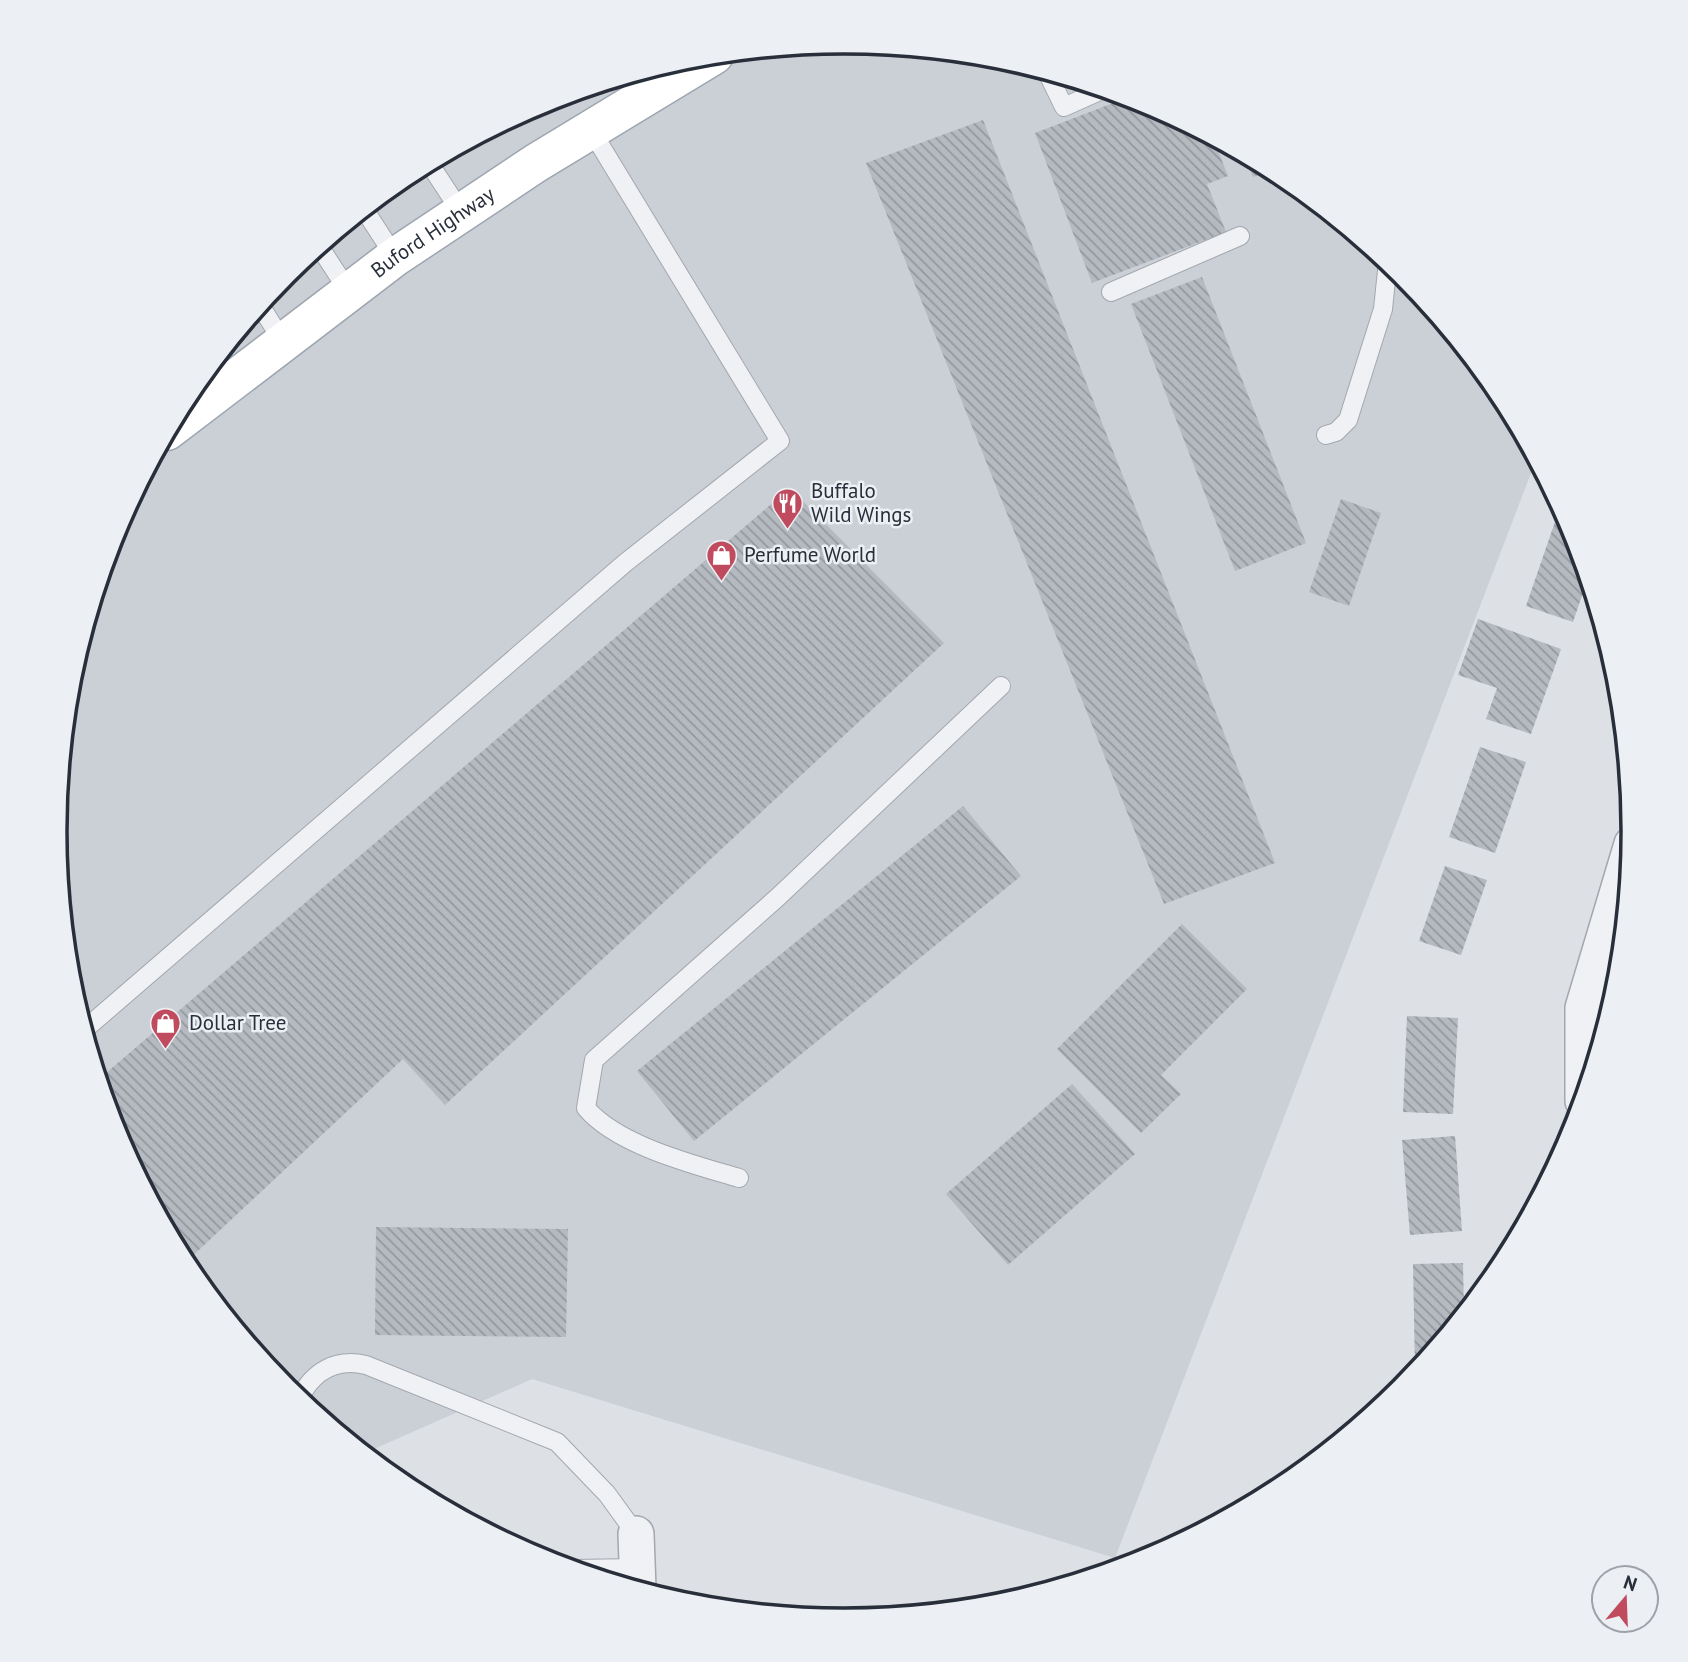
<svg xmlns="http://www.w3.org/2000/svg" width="1688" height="1662" font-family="'PT Sans',sans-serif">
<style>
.built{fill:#cbcfd6}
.building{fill:url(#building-back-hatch)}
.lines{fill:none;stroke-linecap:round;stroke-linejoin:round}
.lane-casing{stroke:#a3a7ae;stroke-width:20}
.street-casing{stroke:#a3a7ae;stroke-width:38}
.primary-casing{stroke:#9da5b0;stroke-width:41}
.lane{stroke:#eff1f4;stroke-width:18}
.street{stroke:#eff1f4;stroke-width:35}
.primary{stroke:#fff;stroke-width:38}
.labels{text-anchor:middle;stroke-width:5;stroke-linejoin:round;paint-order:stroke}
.street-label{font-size:21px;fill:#282f3a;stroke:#eceff3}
.poi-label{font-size:21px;fill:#282f3a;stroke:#eceff3;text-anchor:start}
.rim{fill:none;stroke:#282f3a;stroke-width:3.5}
</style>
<defs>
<pattern id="building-back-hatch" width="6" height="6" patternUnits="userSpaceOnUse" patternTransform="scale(1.75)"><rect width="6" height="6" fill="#b5bac1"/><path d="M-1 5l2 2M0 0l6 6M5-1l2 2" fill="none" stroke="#93989e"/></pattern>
</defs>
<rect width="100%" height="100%" fill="#dde0e5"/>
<polygon class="built" points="844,42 998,57 1146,102 1283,175 1402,273 1500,393 1536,460 1115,1558 532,1379 365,1453 286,1389 188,1269 115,1133 70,985 55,831 70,677 115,529 188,392 286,273 406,175 542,102 690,57"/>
<g class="building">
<polygon points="1129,97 1146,102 1213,138 1228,176 1207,184 1226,232 1092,283 1035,133"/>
<polygon points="983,120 1275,863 1164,904 866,163"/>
<polygon points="1244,154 1272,170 1253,177"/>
<polygon points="1202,277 1306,543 1235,571 1131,304"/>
<polygon points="790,488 944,643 445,1105 403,1059 185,1263 115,1133 99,1079"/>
<polygon points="1341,499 1381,513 1349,606 1309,592"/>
<polygon points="1557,516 1568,519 1573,529 1588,578 1573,622 1526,606"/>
<polygon points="1478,619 1561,649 1531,734 1486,719 1497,688 1458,675"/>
<polygon points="1480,747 1526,762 1495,853 1449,837"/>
<polygon points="963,806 1021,876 694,1141 637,1071"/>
<polygon points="1445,866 1487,880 1461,955 1419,941"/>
<polygon points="1182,924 1247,989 1161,1075 1181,1094 1141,1133 1057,1049"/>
<polygon points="1407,1016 1458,1018 1453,1114 1403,1112"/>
<polygon points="1072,1084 1135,1154 1008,1265 946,1194"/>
<polygon points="1455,1136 1462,1231 1410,1235 1402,1140"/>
<polygon points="376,1227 568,1229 566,1337 375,1335"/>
<polygon points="1463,1263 1464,1313 1419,1368 1415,1368 1413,1264"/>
</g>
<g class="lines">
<defs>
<g id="lane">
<polyline points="1047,72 1064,107 1104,89"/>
<polyline points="429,163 461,212"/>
<polyline points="364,209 395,257"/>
<polyline points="319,246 349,292"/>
<polyline points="1111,292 1240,236"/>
<polyline points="260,305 283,342"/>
<polyline points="211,365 227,384"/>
<polyline points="1326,435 1336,432 1348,420 1383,309 1388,261"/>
<polyline points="84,1030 625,563 780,441 591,130"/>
<path d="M739,1178C692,1164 617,1145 586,1108L594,1060L778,897L1001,686"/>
<path d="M299,1399C313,1371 336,1358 366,1365L557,1442L607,1494L636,1534"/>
<polyline points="572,1569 637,1568"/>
</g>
<g id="street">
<polyline points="1583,1101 1583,1008 1632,844"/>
<polyline points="636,1534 638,1589"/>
</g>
<g id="primary">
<path id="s1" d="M167,431L395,257L536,163L714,55"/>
</g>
</defs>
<use href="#lane" class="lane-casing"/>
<use href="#street" class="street-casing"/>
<use href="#primary" class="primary-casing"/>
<use href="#lane" class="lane"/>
<use href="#street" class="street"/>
<use href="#primary" class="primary"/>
</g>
<defs>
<symbol id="restaurant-pin" viewBox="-11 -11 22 30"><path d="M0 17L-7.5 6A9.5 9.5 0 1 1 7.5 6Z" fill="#c14b5e" stroke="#eceff3"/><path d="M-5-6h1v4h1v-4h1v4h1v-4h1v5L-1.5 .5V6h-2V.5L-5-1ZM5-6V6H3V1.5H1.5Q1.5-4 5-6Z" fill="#fff"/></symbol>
<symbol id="shop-pin" viewBox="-11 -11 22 30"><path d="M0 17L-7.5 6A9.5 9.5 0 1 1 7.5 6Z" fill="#c14b5e" stroke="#eceff3"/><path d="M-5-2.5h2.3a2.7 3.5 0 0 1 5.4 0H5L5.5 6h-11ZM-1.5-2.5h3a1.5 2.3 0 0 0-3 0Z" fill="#fff"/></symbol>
</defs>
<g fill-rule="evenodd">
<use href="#restaurant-pin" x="770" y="486" width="35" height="47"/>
<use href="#shop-pin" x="704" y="538" width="35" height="47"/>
<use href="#shop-pin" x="148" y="1006" width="35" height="47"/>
</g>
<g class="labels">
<g class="street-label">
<text dy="7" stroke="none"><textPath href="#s1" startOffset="332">Buford Highway</textPath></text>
</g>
<g class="poi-label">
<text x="811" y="498">Buffalo<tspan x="811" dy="24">Wild Wings</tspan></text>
<text x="744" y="562">Perfume World</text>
<text x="189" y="1030">Dollar Tree</text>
</g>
</g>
<path d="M0 0H1688V1662H0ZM67 831a777 777 0 1 1 1554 0a777 777 0 1 1-1554 0Z" fill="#eceff3" fill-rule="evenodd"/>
<path class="rim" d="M67 831a777 777 0 1 1 1554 0a777 777 0 1 1-1554 0Z"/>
<g transform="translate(1625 1599) rotate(19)"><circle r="33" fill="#eceff3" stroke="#9ea2a9" stroke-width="2"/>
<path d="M0-5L12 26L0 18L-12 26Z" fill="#c14b5e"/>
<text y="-10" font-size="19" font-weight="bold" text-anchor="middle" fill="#282f3a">N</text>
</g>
</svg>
